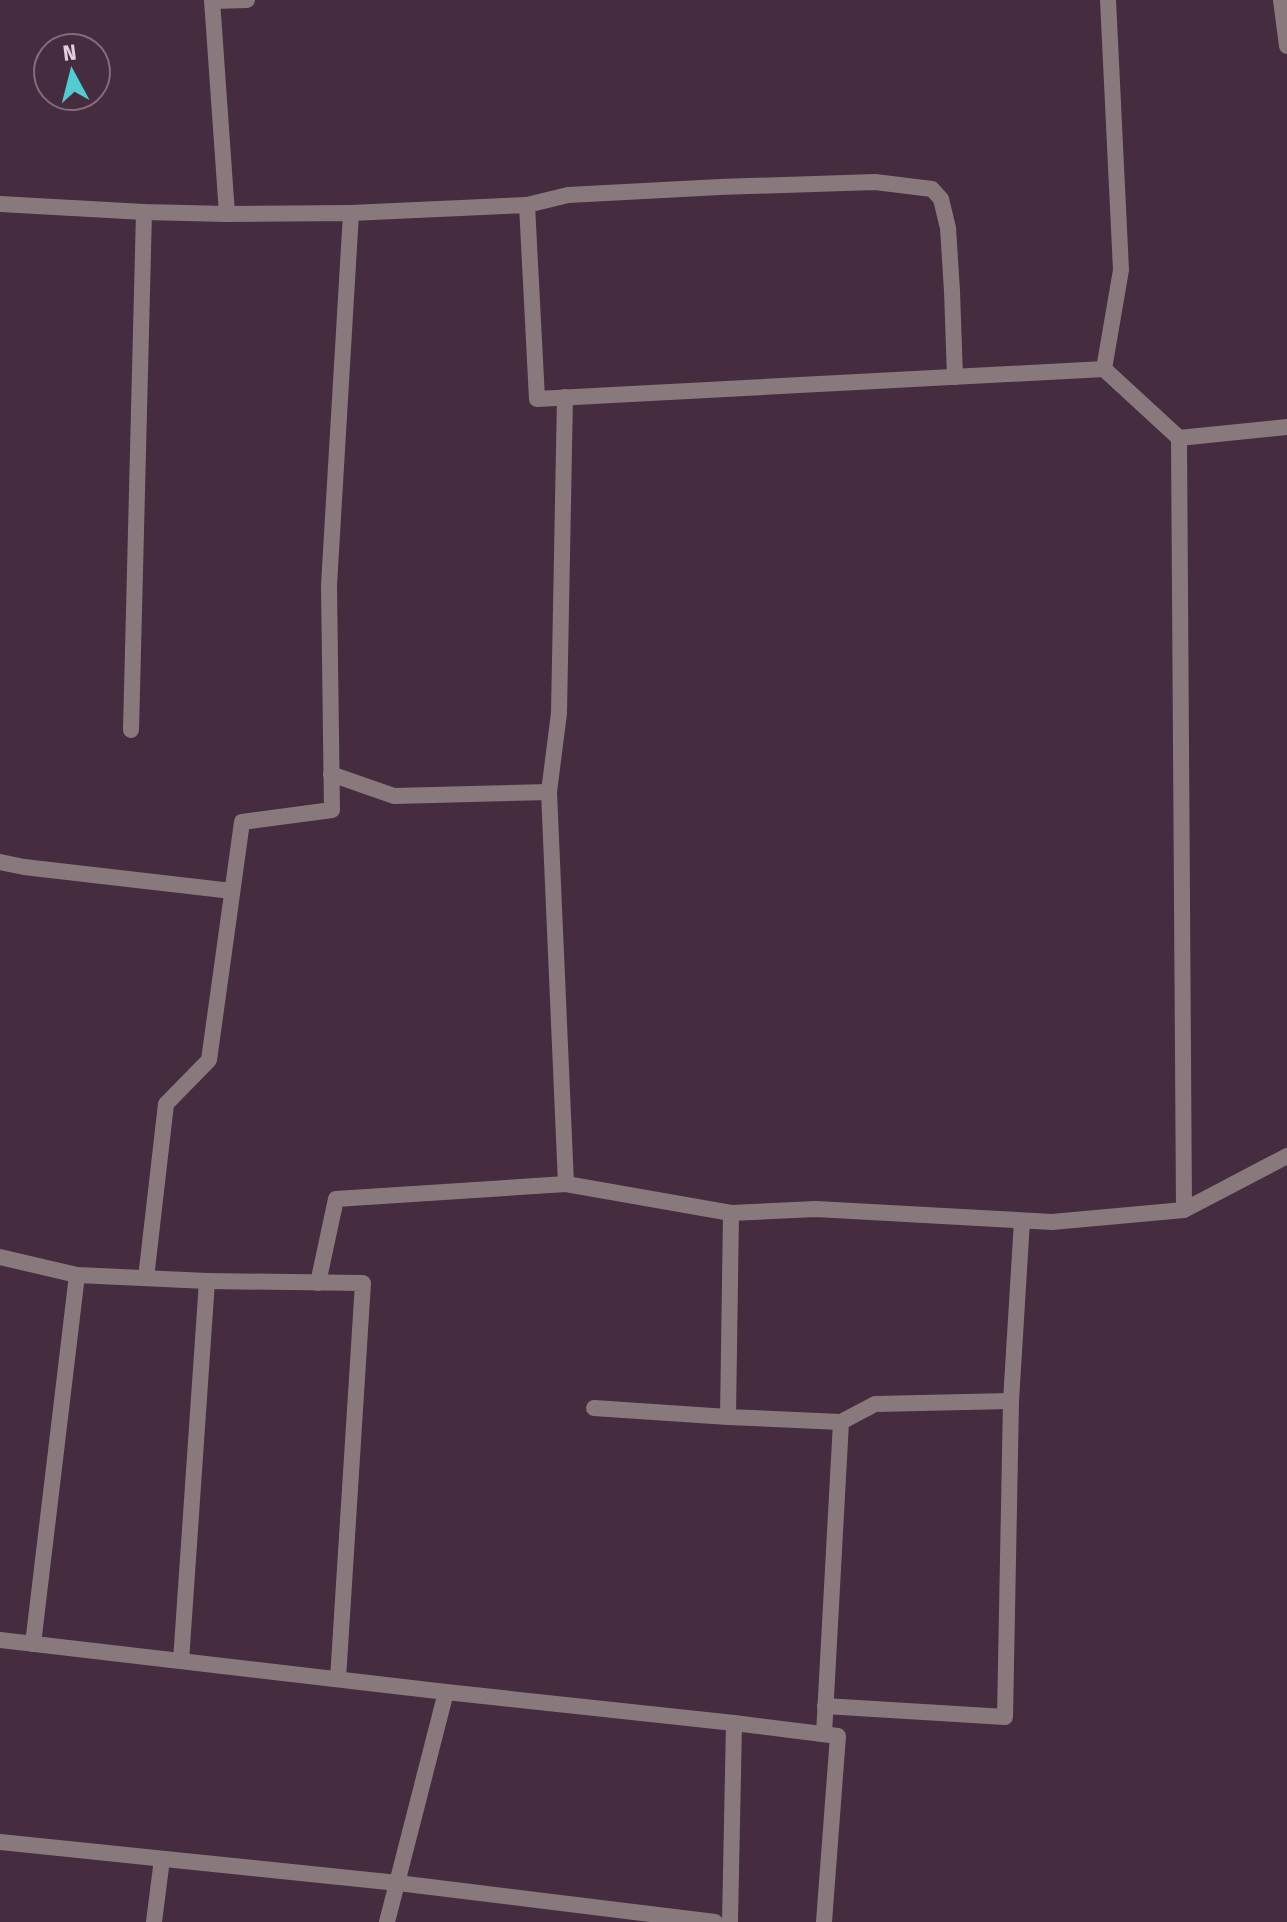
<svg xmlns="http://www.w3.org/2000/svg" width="1287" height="1922" font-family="'Fira Sans Condensed',sans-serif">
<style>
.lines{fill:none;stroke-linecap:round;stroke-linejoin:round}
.minor{stroke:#8a797c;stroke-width:16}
</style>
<rect width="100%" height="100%" fill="#452c3e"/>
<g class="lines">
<g class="minor">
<polyline points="1281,0 1287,46"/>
<polyline points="213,1 247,0"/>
<polyline points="0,204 144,212 227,214 212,0"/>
<polyline points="527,205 568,195 720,187 875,182 932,189 941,199 948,228 952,291 955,377"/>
<polyline points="351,213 527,205 537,399 1104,369 1121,270 1108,0"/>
<polyline points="1104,369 1179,438 1184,1210"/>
<polyline points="565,397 559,713 549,792 566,1184"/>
<polyline points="1179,438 1287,427"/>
<polyline points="131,730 144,212"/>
<polyline points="331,774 394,796 549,792"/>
<polyline points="0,862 24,867 232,891"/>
<polyline points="731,1213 816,1209 1052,1222 1184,1210 1287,1156"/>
<polyline points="0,1257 77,1275 207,1281 181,1661"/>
<polyline points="146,1278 166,1104 209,1060 242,822 332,810 329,585 351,213 227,214"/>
<polyline points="207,1281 363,1283 338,1679"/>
<polyline points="318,1283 336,1199 566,1184 731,1213 728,1417 841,1422 824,1734"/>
<polyline points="594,1408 728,1417"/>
<polyline points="841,1422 875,1404 1011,1401"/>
<polyline points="0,1640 446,1692 387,1922"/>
<polyline points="33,1644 77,1275"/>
<polyline points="446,1692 734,1723 730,1922"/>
<polyline points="825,1706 1005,1717 1011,1401 1022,1221"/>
<polyline points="734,1723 838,1736 824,1922"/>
<polyline points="0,1842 398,1883 715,1922"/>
<polyline points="154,1922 162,1859"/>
</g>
</g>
<g transform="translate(72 72) rotate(353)"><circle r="38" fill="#452c3e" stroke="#836e7d" stroke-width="2"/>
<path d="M0-6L14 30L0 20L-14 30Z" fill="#51ccd1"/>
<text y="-12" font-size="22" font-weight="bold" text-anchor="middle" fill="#e1d0dc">N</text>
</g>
</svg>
